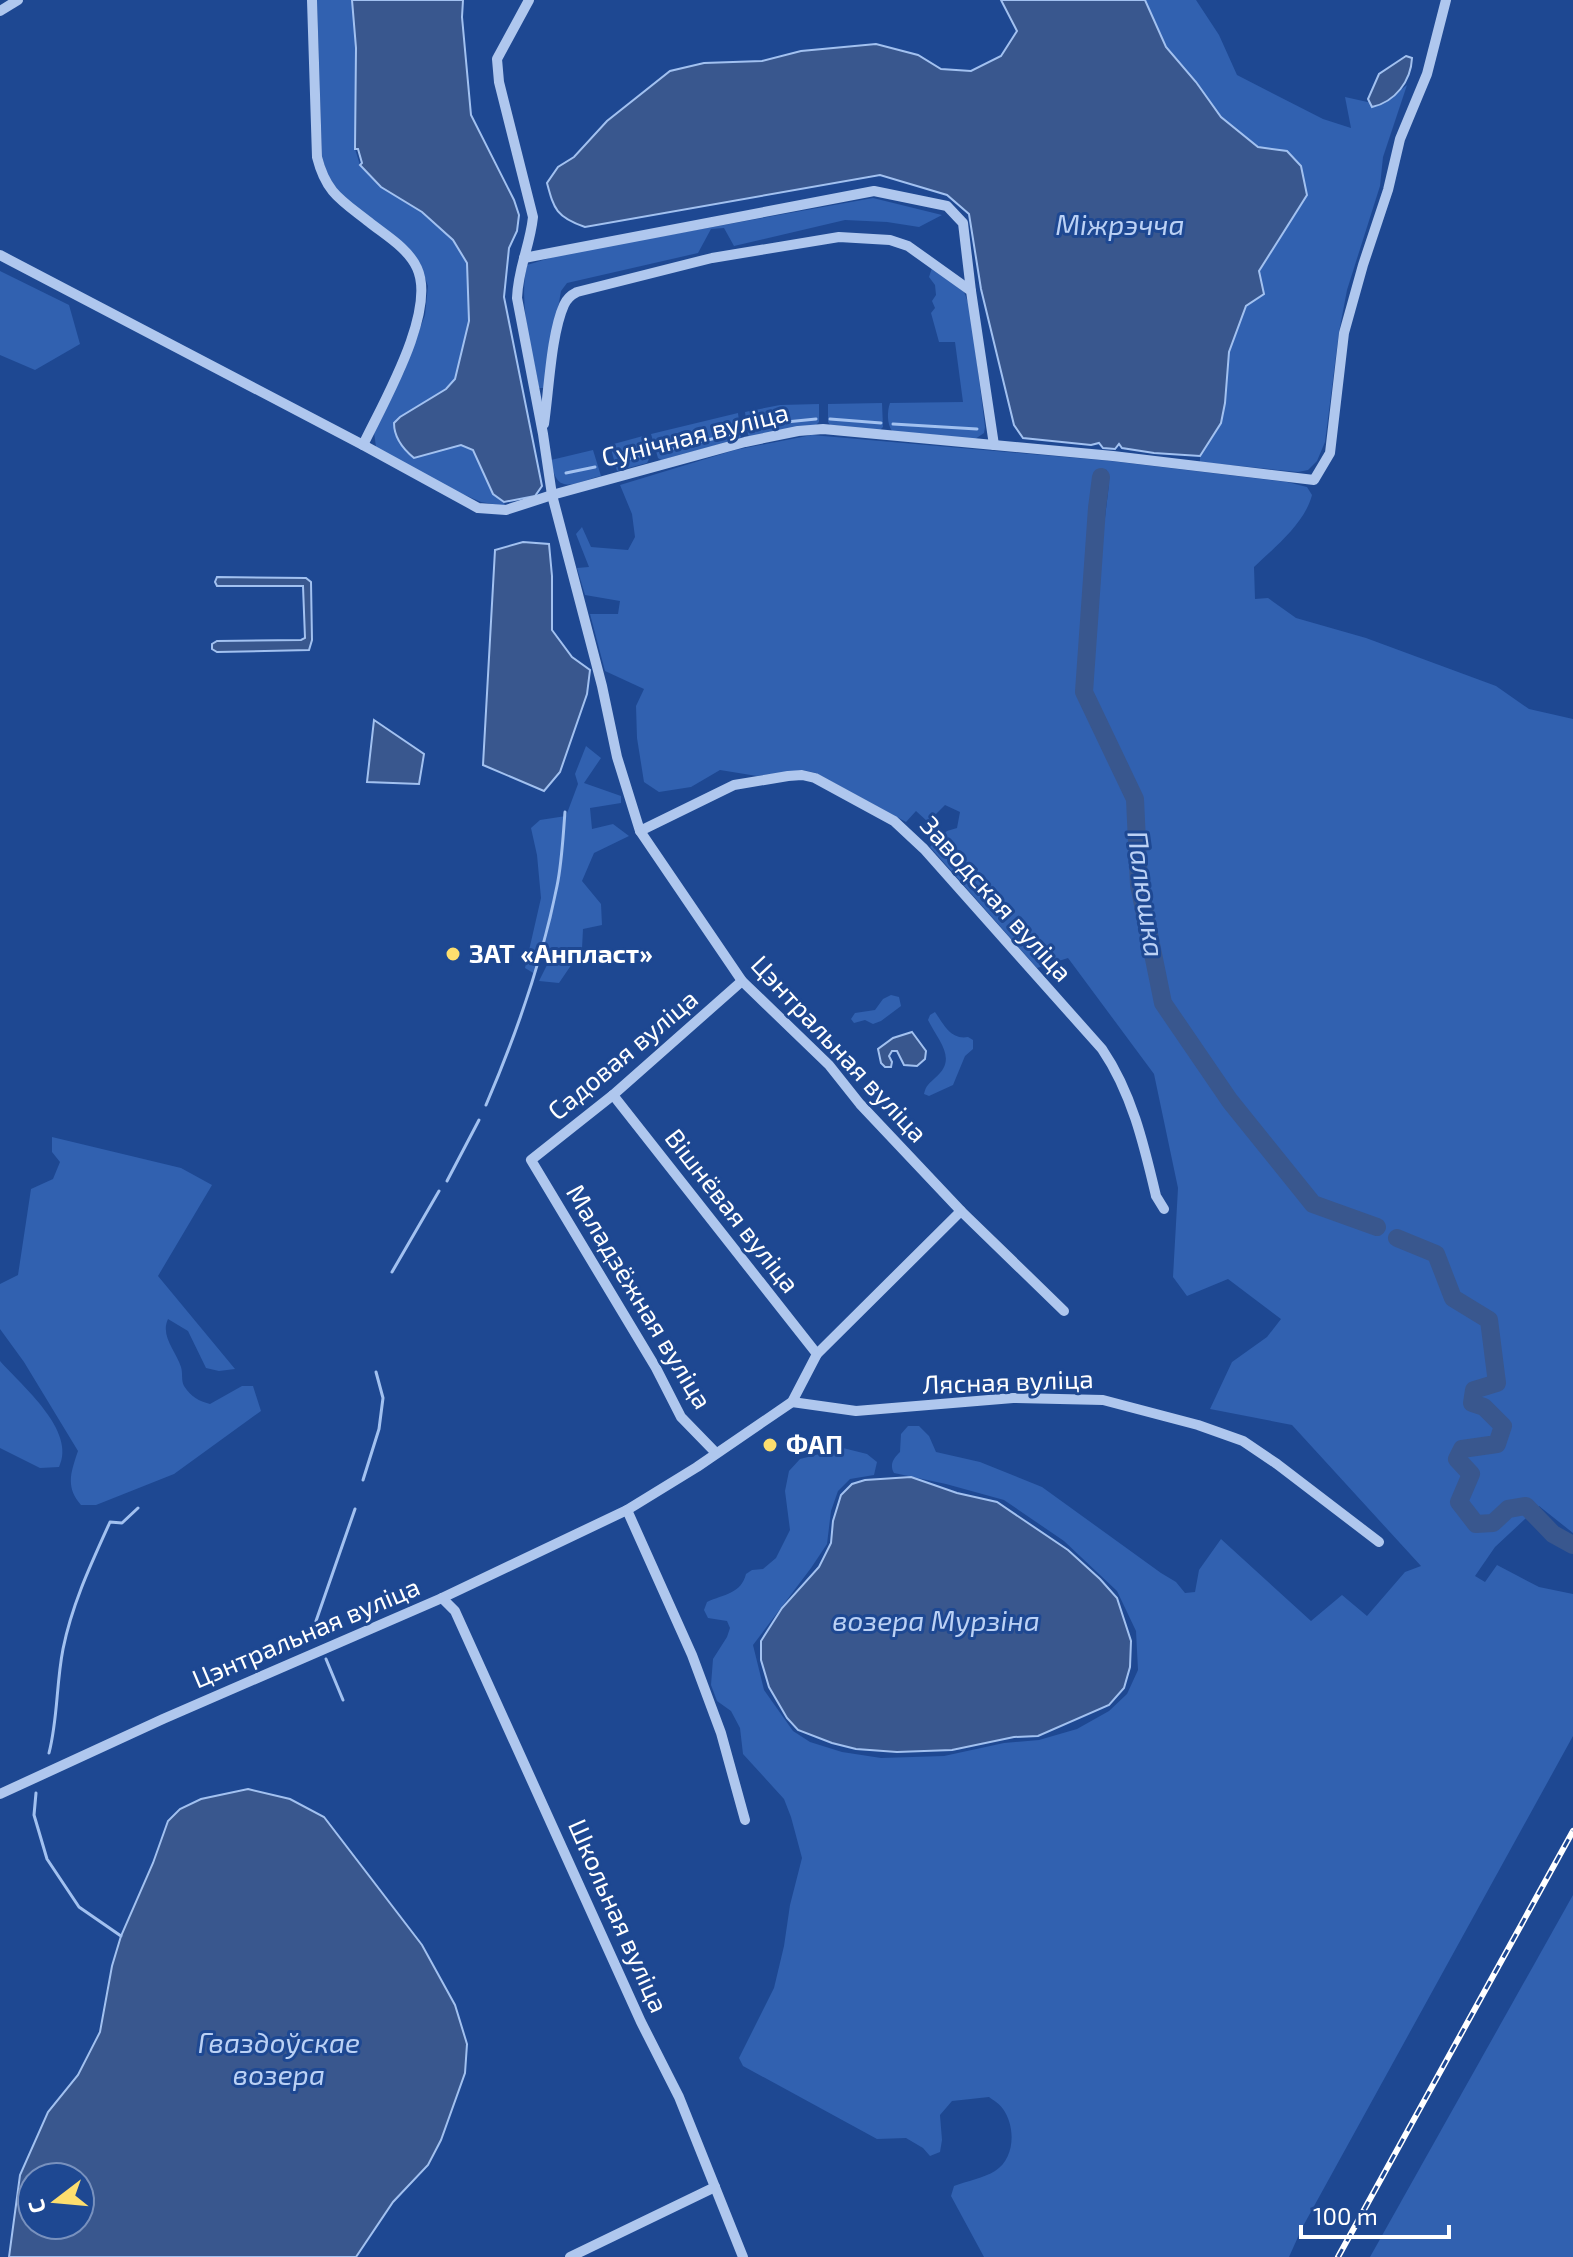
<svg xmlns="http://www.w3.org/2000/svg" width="1573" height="2257" font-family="'Exo 2',sans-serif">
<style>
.green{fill:#3161b0;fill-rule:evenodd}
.water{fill:#39578e;stroke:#a2c1f0;stroke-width:2;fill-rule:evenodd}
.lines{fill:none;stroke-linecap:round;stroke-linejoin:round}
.stream{stroke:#a2c1f0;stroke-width:3}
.river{stroke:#39578e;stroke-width:18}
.minor{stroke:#afc7ee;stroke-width:10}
.rail-casing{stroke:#fff;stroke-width:6}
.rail{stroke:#1e4892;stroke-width:3;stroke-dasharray:9;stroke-linecap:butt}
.poi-dot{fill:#fdde6e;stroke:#1e4892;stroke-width:3}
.labels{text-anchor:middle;stroke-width:6;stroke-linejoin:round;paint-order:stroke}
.street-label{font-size:26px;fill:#fff;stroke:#1e4892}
.poi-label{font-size:26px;font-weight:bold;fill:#fff;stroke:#1e4892;text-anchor:start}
.water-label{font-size:28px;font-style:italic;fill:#bbd1f5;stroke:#1e4892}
</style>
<rect width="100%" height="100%" fill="#1e4892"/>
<g class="green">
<path d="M317,0H352L356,48L355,149L360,165L381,187L422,212L453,240L467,263L469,321L455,379L446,389L400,417L414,458L461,445L473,450L493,494L504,502L505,506L481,502L451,489L376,447L374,432L404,372L425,315L428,286L420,264L342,195C331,183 326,172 322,156Z"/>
<polygon points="1145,0 1196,0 1219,35 1237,75 1323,119 1351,128 1345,97 1381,105 1407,85 1383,157 1380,186 1347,290 1339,332 1325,442 1317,461 1308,470 1298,472 1200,462 1200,456 1221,423 1225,403 1229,352 1246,305 1264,294 1259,271 1307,195 1287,151 1258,147 1221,117 1196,82 1166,47"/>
<path d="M873,198L942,215L919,227L887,222L845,220L734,246L724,228L711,229L698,253L567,283L561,291L544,388H539C532,348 518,305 527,265L563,254Z"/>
<path d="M932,268L964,292L970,307L985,427L984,433L975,439L892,431C887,424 887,411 890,403L963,402L955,342H939L931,313L935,308L932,301L936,295L935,285L929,277Z"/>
<polygon points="0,271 69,305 80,344 35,370 0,355"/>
<polygon points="882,403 883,427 880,430 830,425 828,422 828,404"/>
<polygon points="819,404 819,422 816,425 750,437 748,435 745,412 780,405"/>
<polygon points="738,413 741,437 739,439 661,460 658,458 651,434"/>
<path d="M812,435L1111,461L1287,482L1307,487L1312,495C1305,523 1275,547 1254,567L1255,599L1268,598L1296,618L1366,638L1496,686L1529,709L1573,719V1533L1539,1506L1495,1547L1475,1576L1485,1582L1497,1565L1539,1587L1573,1594V1736L1302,2228L1289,2257H984L951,2196L954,2186C967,2181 984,2178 995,2171C1015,2159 1016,2127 1003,2109C1000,2104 993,2100 989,2097L952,2101L940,2115L942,2140L940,2152L930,2156L923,2148L906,2138L877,2139L743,2066L739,2058L774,1988L784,1946L790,1905L802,1858L791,1817L784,1799L743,1754L740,1728L731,1711L717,1701L711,1685L713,1659L727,1637L730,1628L727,1621L708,1618L704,1610L707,1602C724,1594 741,1594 746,1574L752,1570L763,1569L776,1558L790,1530L785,1491L789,1471L800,1459L843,1448L867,1454L877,1462L874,1475L850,1479L838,1491L831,1511L827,1544L811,1568L753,1645L764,1690L793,1731L810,1742L842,1752L881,1758L944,1756L1004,1743L1039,1740L1077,1729L1109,1711L1127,1694L1138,1670L1136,1631L1117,1591L1064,1541L1004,1500L946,1484L894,1473C889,1464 894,1458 900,1452L901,1434L908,1426H919L929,1436L936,1452L980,1462L1042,1487L1161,1573L1176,1582L1185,1593L1195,1592L1199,1570L1221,1539L1311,1621L1342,1595L1367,1616L1405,1572L1421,1566L1292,1425L1210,1409L1232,1362L1267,1337L1281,1319L1228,1279L1187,1296L1173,1277L1178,1188L1154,1074L1068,958L1037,968L930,847L947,831L957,828L960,812L945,805L928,822L916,811L906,822L816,773L803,770L757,776L720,770L691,787L659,792L644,782L637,738L636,706L644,689L605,671L590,614H618L620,601L585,595L577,568L589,567L576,534L582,527L591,547L628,550L635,537L632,514L620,485L735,450ZM1098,469L1107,470L1106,478L1109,484L1105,518L1090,515L1093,481L1097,477Z"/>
<polygon points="643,436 649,459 647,463 617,471 610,445"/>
<path d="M593,450L601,476C573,483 556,497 551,460Z"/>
<polygon points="586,746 601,758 584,783 621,796 621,803 590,808 592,829 613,824 629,836 594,853 582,881 601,904 602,925 583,929 582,949 559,983 539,981 551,957 545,949 540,948 535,974 525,968 541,898 537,855 531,828 540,820 566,816 578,784 575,774"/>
<polygon points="891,995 899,997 901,1006 881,1021 873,1024 865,1020 854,1023 851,1019 855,1013 875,1010 883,999"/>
<path d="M935,1012C944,1025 951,1040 968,1037L973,1040V1049L965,1056L953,1085L929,1096L924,1094C926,1085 929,1084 935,1078C958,1059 939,1042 928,1020L930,1015Z"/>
<path d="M52,1137L181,1168L212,1185L158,1276L235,1369L219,1371L206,1368L188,1331L168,1319C160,1336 176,1351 181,1367C183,1374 181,1380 184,1386C191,1397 199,1401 210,1404L242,1386H253L261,1411L174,1474L96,1505H81C65,1487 71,1472 78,1451L24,1362L0,1329V1284L18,1275L31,1189L53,1179L60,1162L52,1152Z"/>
<path d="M0,1361C22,1386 77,1431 59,1467L40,1468L0,1448Z"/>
<polygon points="1573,1895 1573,2257 1370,2257"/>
</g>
<g class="water">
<path d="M352,0H463L462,17L471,115L514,200L519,215L517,231L509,248L504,297L542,486L535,496L504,502L493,494L473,450L461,445L414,458C403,449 394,438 394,423L400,417L446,389L455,379L469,321L467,263L453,240L422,212L381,187L360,165L362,163L358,149H355L356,48Z"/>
<path d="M1001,0H1145L1166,47L1196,82L1221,117L1258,147L1287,151L1301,166L1307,195L1259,271L1264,294L1246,306L1229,352L1225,403L1221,423L1200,456L1154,453L1122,448L1119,444L1115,449L1103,448L1099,443L1091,445L1023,438L1014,425L981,289L969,214L947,195L880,175L585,227C556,217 554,209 547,183L558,167L574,157L607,121L670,71L704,63L762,61L801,51L876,44L918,55L941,69L971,71L1001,56L1017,31Z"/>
<path d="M1406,56L1412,58C1411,81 1395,102 1372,107L1368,99L1379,74Z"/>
<polygon points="523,542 549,544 552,576 552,630 572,657 590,670 587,694 560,772 544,791 483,765 495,550"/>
<polygon points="217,577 306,578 311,582 312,640 309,650 217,652 212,649 212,644 217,641 301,640 305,638 303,586 217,586 215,582"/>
<polygon points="374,720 424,754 419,784 367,782"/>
<polygon points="912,1032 926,1051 925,1059 917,1066 904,1065 897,1051 892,1051 889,1056 892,1062 891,1067 885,1067 881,1063 878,1049 893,1038"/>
<polygon points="911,1477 957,1493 997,1502 1068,1550 1100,1579 1117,1598 1131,1641 1130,1667 1124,1688 1109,1705 1038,1736 1014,1737 952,1750 897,1752 856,1749 832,1743 798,1730 787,1718 769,1687 761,1660 761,1641 782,1608 819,1567 831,1543 833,1521 841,1495 852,1484 865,1480"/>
<path d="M248,1789L290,1799L324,1817L422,1945L455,2005L467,2044L465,2073L441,2140L428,2165L393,2202L356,2257H9L20,2175L48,2112L78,2075L100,2032L112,1966L121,1936L153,1863L168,1821L180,1809L201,1799ZM32,2177H80V2225H32Z"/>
</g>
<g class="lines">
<g class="stream">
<polyline points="830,419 881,423"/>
<polyline points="893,424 977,429"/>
<polyline points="752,430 786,422 816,419"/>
<polyline points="661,451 737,433"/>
<polyline points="617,461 645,455"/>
<polyline points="566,473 595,467"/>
<path d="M486,1105C516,1035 542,961 557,886C562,862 563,836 565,812"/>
<polyline points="447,1181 479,1120"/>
<polyline points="392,1272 439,1191"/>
<polyline points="363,1480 379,1429 383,1398 376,1372"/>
<polyline points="316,1621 355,1509"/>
<polyline points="326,1659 343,1700"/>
<path d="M49,1753C58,1718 56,1685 63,1649C72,1604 91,1564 110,1522L122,1523L138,1508"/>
<polyline points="36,1793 34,1815 47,1859 79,1907 121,1936"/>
</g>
<g class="river">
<polyline points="1101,477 1097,508 1084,692 1135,799 1139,885 1163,1003 1230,1101 1313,1204 1377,1227"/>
<polyline points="1397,1238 1436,1254 1453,1298 1489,1320 1497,1383 1474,1390 1472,1403 1484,1407 1503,1426 1497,1444 1462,1449 1457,1459 1471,1474 1459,1502 1476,1524 1493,1523 1508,1509 1526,1506 1553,1534 1573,1545"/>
</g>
<g class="minor">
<path d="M312,0L317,157C326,193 341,200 369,222C385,235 408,248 417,268C437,311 383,403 363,445"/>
<polyline points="0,11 18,0"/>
<polyline points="0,255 363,445 478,508 506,510 552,495 745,442 798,431 823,429 1113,456 1314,480 1330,453 1344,333 1363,265 1388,190 1400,139 1427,74 1446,0"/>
<polyline points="524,258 874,191 947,206 963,223 971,291"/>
<path d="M544,424C549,390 551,334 564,305C567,298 571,295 577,292L712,258L839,237L890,240L908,246L971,291L994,445"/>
<path d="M640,831L734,785L788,776L802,775L815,778L894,821L924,849L1102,1049C1132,1093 1144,1145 1156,1196L1164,1209"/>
<polyline points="613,1095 817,1354"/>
<polyline points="961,1211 1064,1311"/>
<polyline points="792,1402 856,1411 1013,1398 1103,1400 1198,1425 1243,1441 1277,1464 1379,1542"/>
<polyline points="716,1453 681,1417 656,1368 531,1160 613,1095 742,981"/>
<polyline points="627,1510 692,1655 721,1733 745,1820"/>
<polyline points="442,1598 455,1611 641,2022 679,2097 743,2257"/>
<path d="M0,1794L163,1719L442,1598L627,1510L697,1467L792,1402L817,1354L961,1211L860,1104L829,1065L742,981L640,831L617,757L602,686L552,495L543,434L517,298C518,268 530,246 533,217L499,82L497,59L529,0"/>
<polyline points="570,2257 715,2187"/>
</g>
<defs>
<polyline id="rail" points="1338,2257 1573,1831"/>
</defs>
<use href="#rail" class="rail-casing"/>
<use href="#rail" class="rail"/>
</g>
<g class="poi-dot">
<circle cx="453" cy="954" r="8"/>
<circle cx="770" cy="1445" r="8"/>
</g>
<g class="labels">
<g class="street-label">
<text transform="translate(695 435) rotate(-14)" y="9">Сунічная вуліца</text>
<text transform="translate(996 899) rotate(48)" y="9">Заводская вуліца</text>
<text transform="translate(839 1049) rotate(47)" y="9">Цэнтральная вуліца</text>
<text transform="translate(623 1055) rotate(-40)" y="9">Садовая вуліца</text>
<text transform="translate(732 1211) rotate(52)" y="9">Вішнёвая вуліца</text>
<text transform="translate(639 1297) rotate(59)" y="9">Маладзёжная вуліца</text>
<text transform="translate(1008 1382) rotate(-2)" y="9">Лясная вуліца</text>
<text transform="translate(306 1633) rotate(-23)" y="9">Цэнтральная вуліца</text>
<text transform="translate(618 1916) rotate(66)" y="9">Школьная вуліца</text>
</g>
<g class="poi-label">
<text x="469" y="963">ЗАТ «Анпласт»</text>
<text x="786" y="1454">ФАП</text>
</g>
<g class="water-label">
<text x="1120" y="235">Міжрэчча</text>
<text transform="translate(1146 894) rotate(82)" y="10">Палюшка</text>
<text x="936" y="1631">возера Мурзіна</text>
<text x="279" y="2053">Гваздоўскае<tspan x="279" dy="32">возера</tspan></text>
</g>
</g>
<g transform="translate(56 2201) rotate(254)"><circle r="38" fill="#1e4892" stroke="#7891be" stroke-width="2"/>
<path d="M0-6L14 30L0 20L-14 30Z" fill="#fdde6e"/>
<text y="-12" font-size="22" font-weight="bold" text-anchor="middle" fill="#ffffff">С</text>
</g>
<path d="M1301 2225v12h148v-12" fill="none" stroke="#ffffff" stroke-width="4"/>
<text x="1313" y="2225" font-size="24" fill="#ffffff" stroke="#1e4892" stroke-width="6" paint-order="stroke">100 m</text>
</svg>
